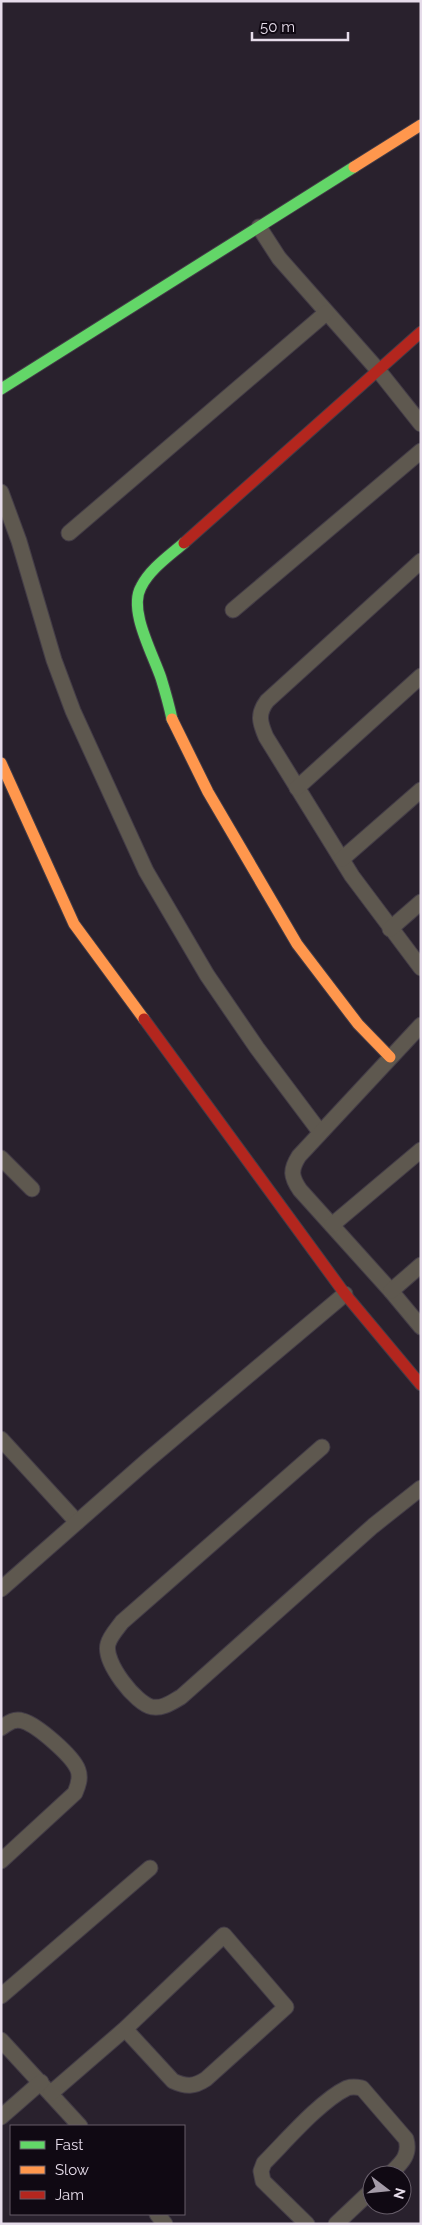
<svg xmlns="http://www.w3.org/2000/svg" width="422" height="2225" font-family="Raleway,sans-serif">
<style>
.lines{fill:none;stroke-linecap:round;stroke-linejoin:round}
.street-casing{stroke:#433c47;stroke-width:17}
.fast-casing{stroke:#433c47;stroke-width:13}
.slow-casing{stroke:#433c47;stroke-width:13}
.jam-casing{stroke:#433c47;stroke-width:13}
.street{stroke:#5e584f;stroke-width:15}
.fast{stroke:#63d668;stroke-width:11}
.slow{stroke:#ff974d;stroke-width:11}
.jam{stroke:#b3261e;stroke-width:11}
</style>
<rect width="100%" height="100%" fill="#29212d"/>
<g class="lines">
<defs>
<g id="street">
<polyline points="259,227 279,258 378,370 421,424"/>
<polyline points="1,492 19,541 54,660 73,711 146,871 207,975 257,1048 320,1132"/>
<polyline points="69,533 326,313"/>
<path d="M421,561L267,701C257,714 260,723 266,737L352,876L421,968"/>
<polyline points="233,610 421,451"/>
<polyline points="297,788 421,676"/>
<polyline points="342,859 421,790"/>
<polyline points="390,929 421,902"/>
<path d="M421,1025L299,1156C290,1170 291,1177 300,1190L391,1291L421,1327"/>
<polyline points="1,1158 32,1189"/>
<polyline points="332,1225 421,1150"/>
<polyline points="391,1291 421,1265"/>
<polyline points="1,1439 77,1522"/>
<path d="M322,1447L122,1622C117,1629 110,1636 108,1644C103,1662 136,1704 152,1707C163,1709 172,1702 181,1697L373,1526L421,1488"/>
<polyline points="1,1589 149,1459 345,1294"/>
<path d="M1,1728C8,1723 14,1718 23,1721C37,1725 73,1756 78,1770C81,1778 78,1786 75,1793L1,1861"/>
<polyline points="1,1996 150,1868"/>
<polyline points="1,2040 80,2126"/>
<path d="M51,2093L125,2029L224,1935L286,2007L206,2079C194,2087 186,2087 173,2081L125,2029"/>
<polyline points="1,2117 41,2082"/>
<polyline points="157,2214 165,2224"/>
<path d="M307,2224L263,2181L261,2171L264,2163C286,2141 320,2101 347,2088C353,2086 357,2087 362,2088L406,2139C411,2156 400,2164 389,2175"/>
<polyline points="336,2224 372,2190"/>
</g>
<g id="fast">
<polyline points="1,389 354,167"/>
<path d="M172,719C169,705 165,691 161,678C153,654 128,610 141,587C150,569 169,556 184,543"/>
</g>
<g id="slow">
<polyline points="354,167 421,125"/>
<polyline points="172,719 208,792 297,944 358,1024 390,1057"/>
<polyline points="1,763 74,924 144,1019"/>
</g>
<g id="jam">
<polyline points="184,543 421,332"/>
<polyline points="144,1019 345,1294 421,1385"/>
</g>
</defs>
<use href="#street" class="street-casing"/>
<use href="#fast" class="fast-casing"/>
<use href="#slow" class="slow-casing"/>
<use href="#jam" class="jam-casing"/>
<use href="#street" class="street"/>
<use href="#fast" class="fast"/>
<use href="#slow" class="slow"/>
<use href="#jam" class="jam"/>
</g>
<rect width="422" height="2225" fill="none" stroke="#e6dcea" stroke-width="5"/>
<rect x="10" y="2125" width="175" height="90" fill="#100913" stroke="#665d69"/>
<rect x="20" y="2141" width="25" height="8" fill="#63d668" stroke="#665d69"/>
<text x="55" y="2150" font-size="15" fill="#e6dcea">Fast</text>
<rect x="20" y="2166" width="25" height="8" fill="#ff974d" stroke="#665d69"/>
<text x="55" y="2175" font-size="15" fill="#e6dcea">Slow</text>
<rect x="20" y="2191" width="25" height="8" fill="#b3261e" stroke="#665d69"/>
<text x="55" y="2200" font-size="15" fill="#e6dcea">Jam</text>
<g transform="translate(387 2190) rotate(106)"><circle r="24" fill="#100913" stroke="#665d69"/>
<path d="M0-4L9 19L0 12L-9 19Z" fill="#a49ba8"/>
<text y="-8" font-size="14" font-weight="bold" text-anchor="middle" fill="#e6dcea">N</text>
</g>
<path d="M252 32v8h96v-8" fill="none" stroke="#e6dcea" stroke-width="2.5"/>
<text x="260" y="32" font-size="15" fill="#e6dcea" stroke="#100913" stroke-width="4" paint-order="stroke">50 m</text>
</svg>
